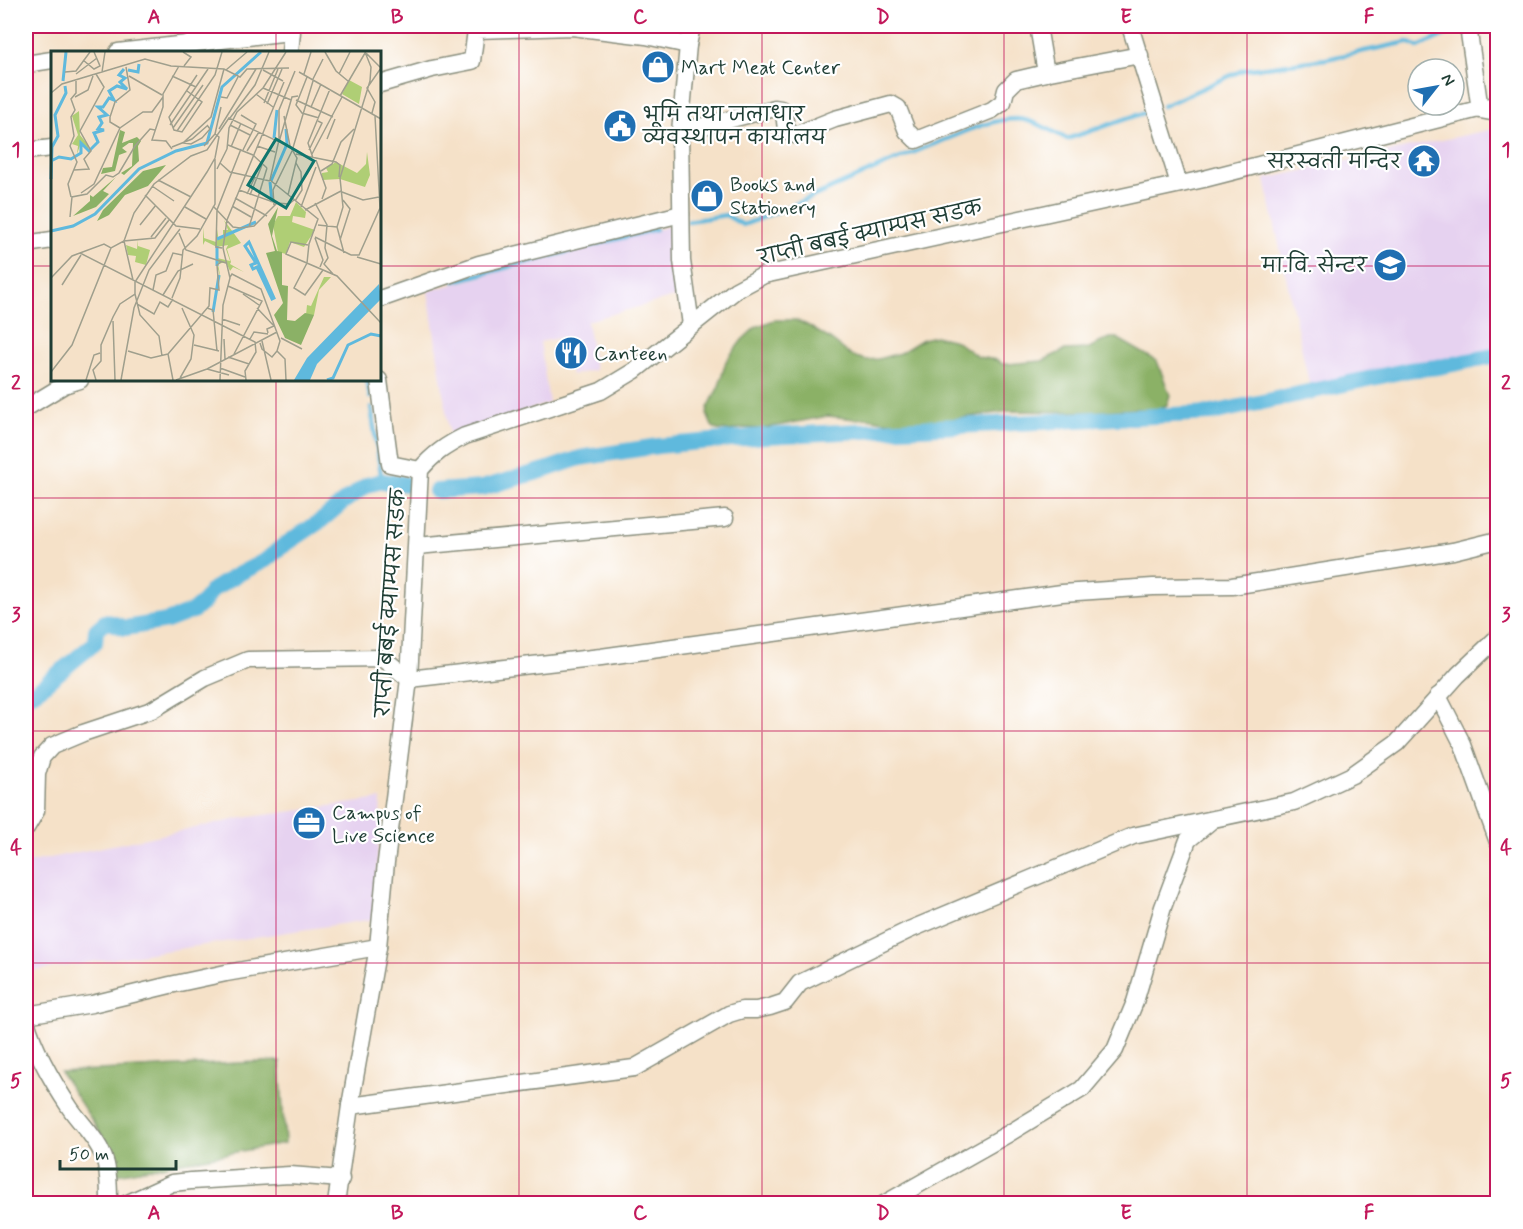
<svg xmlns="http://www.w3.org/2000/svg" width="1523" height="1229" font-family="Mynerve,'Playpen Sans Deva',sans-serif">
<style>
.built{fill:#e6d2f0}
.forest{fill:#8bb166;stroke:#55774d;stroke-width:1.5}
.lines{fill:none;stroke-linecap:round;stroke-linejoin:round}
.stream{stroke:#5fb9dd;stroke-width:4.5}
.canal{stroke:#5fb9dd;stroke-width:16}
.minor-casing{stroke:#8a8f7e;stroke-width:19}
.minor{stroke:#fff;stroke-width:16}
.grid{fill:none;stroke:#c2185b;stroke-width:1.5;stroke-opacity:0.55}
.labels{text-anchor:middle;stroke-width:4.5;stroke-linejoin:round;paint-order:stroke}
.poi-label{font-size:20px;fill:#1f3d34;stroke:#fff;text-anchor:start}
.street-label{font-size:20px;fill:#1f3d34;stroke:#fff}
.inset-river{fill:none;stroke:#5fb9dd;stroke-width:3}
.inset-road{fill:none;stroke:#9f9f8d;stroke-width:1.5}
.view{fill:#0f766e;fill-opacity:0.15;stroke:#0f766e;stroke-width:3}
.inset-edge{fill:none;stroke:#1f3d34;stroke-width:3}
.neatline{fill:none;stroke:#c2185b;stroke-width:2}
.grid-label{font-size:20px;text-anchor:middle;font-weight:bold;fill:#c2185b}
</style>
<rect width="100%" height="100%" fill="#fff"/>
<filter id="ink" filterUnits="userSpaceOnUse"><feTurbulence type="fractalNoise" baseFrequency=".0167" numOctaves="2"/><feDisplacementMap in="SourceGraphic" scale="12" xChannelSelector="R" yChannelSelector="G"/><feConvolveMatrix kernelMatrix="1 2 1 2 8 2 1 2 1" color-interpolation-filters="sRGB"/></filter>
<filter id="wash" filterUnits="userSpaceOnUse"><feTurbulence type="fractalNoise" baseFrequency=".008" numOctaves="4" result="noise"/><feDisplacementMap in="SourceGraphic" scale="24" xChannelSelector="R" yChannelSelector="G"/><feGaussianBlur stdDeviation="1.35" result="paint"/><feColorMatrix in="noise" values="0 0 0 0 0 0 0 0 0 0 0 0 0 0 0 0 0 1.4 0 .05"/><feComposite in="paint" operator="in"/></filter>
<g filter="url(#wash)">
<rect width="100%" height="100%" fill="#f5e1c8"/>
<g class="built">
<polygon points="1497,128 1497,351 1310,388 1265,179"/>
<polygon points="670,226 678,296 587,321 595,370 571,375 563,337 540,342 549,403 450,438 428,291"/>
<polygon points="381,799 374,919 26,972 26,863 243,818"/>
</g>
<g class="forest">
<polygon points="774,320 795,320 807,325 830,339 852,356 866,360 878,359 900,353 923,339 935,336 956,341 978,357 997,360 1002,364 1008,364 1042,361 1065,350 1087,349 1110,338 1117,338 1157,361 1170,395 1167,405 1155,410 1135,409 1091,412 1009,411 934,422 901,424 868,418 855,419 828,416 761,429 742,428 730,431 717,430 712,426 707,414 708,408 719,386 726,361 742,340 756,327"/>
<polygon points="280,1061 285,1143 118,1174 103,1137 60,1072"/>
</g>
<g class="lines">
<g class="stream">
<polyline points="1163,106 1243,70 1326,59 1408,42 1418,47 1454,31"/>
<path d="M688,221L726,215L743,225C811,200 875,167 942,141C965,132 991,119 1017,119C1034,120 1052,131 1067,139L1146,112"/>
<polyline points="454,281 655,229"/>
<polyline points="367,380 370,397"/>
<polyline points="371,407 382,481"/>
</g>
<g class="canal">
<polyline points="436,491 482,488 545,470 580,458 658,446 765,436 1212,413 1409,370 1439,367 1498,355"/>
<polyline points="26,697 39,689 95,643 96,630 105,622 112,623 125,628 167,621 193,611 204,602 212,590 235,576 266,560 280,548 322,520 342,503 367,485 382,481 406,484"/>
</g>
</g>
</g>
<g filter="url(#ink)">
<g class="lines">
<defs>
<g id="minor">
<polyline points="288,26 292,32 290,52"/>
<polyline points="1038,26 1046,73"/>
<polyline points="1130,26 1179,184"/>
<polyline points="1468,26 1480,110 1491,112"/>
<polyline points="118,52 290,32"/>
<polyline points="26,64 52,60"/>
<polyline points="380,84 432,69 472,61 476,30 572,27 646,36 688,45"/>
<polyline points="680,132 775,108 781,109 784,112 786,130 795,135 835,119 891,104 898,108 907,131 916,140 992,110 1003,102 1006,90 1016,80 1050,72 1140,55"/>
<polyline points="26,151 52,148"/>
<polyline points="26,244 52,240"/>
<polyline points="380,299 479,264 681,214"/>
<polyline points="691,325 682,261 680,132 688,45 692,26"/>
<polyline points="379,380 390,464 420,470"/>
<polyline points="26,408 64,385 80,380"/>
<polyline points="417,546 725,518"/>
<polyline points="1438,696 1463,745 1498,842"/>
<polyline points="26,828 36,811 37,774 42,757 52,746 83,733 152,710 205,678 248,660 383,658 409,679 601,657 1062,593 1153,587 1232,586 1453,551 1498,540"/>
<polyline points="26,1015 92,1004 170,985 226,973 378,947"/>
<path d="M26,1021C35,1052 52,1081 70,1108C80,1123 95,1136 102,1153C109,1167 109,1188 109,1204"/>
<polyline points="350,1106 634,1068 729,1014 742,1010 756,1010 770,1007 785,1002 800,983 909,930 1133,836 1294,802 1352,775 1397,743 1458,675 1498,637"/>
<polyline points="126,1204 172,1183 191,1181 290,1175 341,1179"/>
<path d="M336,1204L350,1106L378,947L386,862L409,679L420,470C433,454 447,445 465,436L601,391L634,371L736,290L764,275L1204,179L1498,104"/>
<polyline points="884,1204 1008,1134 1082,1089 1115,1050 1135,1002 1163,907 1188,840 1212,820"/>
</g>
</defs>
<use href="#minor" class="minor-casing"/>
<use href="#minor" class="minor"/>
</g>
</g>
<path class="grid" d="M276,26V52M519,26V1204M762,26V1204M1004,26V1204M1247,26V1204M26,266H52M380,266H1498M276,380V1204M26,498H1498M26,731H1498M26,963H1498"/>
<defs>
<symbol id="shop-disc" viewBox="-11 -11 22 22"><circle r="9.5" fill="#1f6fb2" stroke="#fff"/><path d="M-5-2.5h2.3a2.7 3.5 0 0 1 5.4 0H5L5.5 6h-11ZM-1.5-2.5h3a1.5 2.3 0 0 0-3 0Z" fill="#fff"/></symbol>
<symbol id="civic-disc" viewBox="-11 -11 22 22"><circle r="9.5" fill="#1f6fb2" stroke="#fff"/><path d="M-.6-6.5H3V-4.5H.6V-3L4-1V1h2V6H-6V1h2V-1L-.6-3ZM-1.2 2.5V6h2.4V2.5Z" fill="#fff"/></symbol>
<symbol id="temple-disc" viewBox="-11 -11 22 22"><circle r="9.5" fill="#1f6fb2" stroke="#fff"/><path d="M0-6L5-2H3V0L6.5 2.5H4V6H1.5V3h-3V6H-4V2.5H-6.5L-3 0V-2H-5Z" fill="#fff"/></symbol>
<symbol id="school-disc" viewBox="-11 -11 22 22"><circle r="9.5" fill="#1f6fb2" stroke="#fff"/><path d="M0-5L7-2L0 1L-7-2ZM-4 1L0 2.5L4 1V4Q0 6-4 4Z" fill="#fff"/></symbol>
<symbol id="restaurant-disc" viewBox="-11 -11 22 22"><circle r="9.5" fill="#1f6fb2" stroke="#fff"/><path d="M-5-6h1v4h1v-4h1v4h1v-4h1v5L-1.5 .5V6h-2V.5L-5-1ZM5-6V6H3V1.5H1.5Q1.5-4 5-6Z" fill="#fff"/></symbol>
<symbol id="office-disc" viewBox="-11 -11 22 22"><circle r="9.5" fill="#1f6fb2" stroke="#fff"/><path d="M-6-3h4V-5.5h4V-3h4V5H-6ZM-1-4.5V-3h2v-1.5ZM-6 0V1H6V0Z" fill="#fff"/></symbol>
</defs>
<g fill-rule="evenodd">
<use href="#shop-disc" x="639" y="48" width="38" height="38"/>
<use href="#civic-disc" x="601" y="107" width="38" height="38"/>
<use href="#temple-disc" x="1405" y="142" width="38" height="38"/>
<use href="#shop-disc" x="688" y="177" width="38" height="38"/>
<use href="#school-disc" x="1371" y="246" width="38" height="38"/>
<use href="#restaurant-disc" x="552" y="334" width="38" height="38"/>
<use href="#office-disc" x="290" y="804" width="38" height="38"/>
</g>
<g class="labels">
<g class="poi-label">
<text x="681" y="74">Mart Meat Center</text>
<text x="643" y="121">भूमि तथा जलाधार<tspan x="643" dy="23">व्यवस्थापन कार्यालय</tspan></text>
<text x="1401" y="168" text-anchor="end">सरस्वती मन्दिर</text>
<text x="730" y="191">Books and<tspan x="730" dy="23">Stationery</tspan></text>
<text x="1367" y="272" text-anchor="end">मा.वि. सेन्टर</text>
<text x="594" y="360">Canteen</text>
<text x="332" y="819">Campus of<tspan x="332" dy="23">Live Science</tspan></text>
</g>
<g class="street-label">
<text transform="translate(870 232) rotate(-13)" y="7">राप्ती बबई क्याम्पस सडक</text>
<text transform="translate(390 603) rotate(-86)" y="7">राप्ती बबई क्याम्पस सडक</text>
</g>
</g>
<g transform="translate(51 51)">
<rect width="330" height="330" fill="#f5e1c8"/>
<path d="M298,29L311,36L308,53L291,43ZM28,60L29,84L37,94L38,99L30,92L26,103L27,95L21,93L27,84L21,65ZM316,101L319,124L314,136L289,128L271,129V122L277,121L275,117L285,111L306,122L315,113ZM245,151L255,161L254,167L242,165L241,171L264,179L253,196L239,191L235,203L227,201L222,174L227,165H239ZM173,169L190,192L176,198L180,211L179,213L193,221L182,216L179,220L175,211L167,213L170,229L167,218L166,207L179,210L175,198L177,194L166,196L154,190L152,194V176L153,187L165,191L167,178V188L172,187V179H177ZM87,189V195L99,199L95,214L84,211L85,205L77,204L75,194L86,198ZM273,226H280L268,239L263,264H255L256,254L260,255Z" fill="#afce75"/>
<path d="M69,79L74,81L71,92L86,86L90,90L87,95L88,110L73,124L70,122L81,115L82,92H78L71,97L76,101L68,104L64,120L50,123L52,117L61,116ZM115,114L97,135L74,144L58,164L46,170L52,159L92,120ZM65,126L52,140L58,143L45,156L22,165L39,150V144L42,146ZM227,156L221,185L226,200L231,201V234L237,235L236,269L244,270L254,262L263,264L250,294L234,287L223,264L232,252L215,202L224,200L217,173Z" fill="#8bb166"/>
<path d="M328,233L330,248L266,313L259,329H243L256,307Z" fill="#5fb9dd"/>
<path class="inset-river" d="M77,19L87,21L88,13M12,30L15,1M223,87L226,59M0,110L8,106L20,108L30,102V92L38,100L47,91L43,82L53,79L47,78L51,72L48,66L56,64L47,56H52L58,47L63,49L58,40L66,35L76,38L69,31L74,27L68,24L73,18M0,128L1,96L7,85L4,64L15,42L14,35M220,130L236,93L235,78M219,131L221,151M0,180L22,175L44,163L88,118L125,100L156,92L171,36L210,1M166,188L205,171M198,191L223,247L221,248L206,216L202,218L200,214L205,212L194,195ZM166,195V215M162,261L168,224M276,329L282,327L297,294L320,283L330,285"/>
<path class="inset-road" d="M132,1L140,6L133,15M274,1L285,20L297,30M315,2L330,17L316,37L324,51L321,62M32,9L43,18L49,15L43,1M175,19L196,1M212,19L232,30M244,20L228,59V89L219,129L267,168L258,193L256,212M14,21L25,20L39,1M51,21L54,1M248,21L330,68M25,23L46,7M253,23L260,1M288,23L299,1M78,25L111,44M121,25L145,36M256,26L245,54L251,62L268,67M262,28L272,8M212,37L240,49M136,40L151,51L131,81L123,79L118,66L146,24M0,42L11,33L94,8L120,15L173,18L189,26L196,18L238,17M205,43L222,56M289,45L314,2M24,46L37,39L42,25M170,46L176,47L187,26M245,49L282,66M213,52L227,18M216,53L231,18M260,56L270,33M190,64L205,73L192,99M233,65L239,95L246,107L237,144M179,67L204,34L218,1M119,74L157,18M156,74L159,78L151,87L140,93L132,92L160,66L173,18M179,74L199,84M69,77L59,71V66L64,51L79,39L75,16M122,77L152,34M168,78L205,18M126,80L164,24L171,1M164,83L170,56M276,88L284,68M177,94L202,104L216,117M206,95L224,101M121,96L141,88L156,75M180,96L190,72M121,98L115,90L101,89L112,56V43L128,15M176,98L178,77L186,61L212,37L235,1M258,99L271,72L267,70M196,100L208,81M245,103L285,111L289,114L288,126M261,103L291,46M262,107L257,92L279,38M265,109L275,137L271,148M169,112L179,121L219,130M166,118L176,98M23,119L38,118L33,108L40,100L29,80L53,36L45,23M270,120L281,113L290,91L303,78M107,129L140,146M101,135L123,150M188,139L225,152M291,141L312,149L328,146M30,142L43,133L69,77L92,61H101L112,46M196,143L204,126M94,144L125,175L149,178M199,144L211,114M20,146L17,133L26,111L19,95L23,85L20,66L24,59L20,48L25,42V30M184,147L216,165M244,150L251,139L250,121L245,112M264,152L276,174L274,197L277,207L273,213L282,223M223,154L222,139L241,100L262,30M162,155L182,176L189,177L203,175L226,152L238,153L243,149M181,155L200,166M134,156L155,168M250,156L265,116M254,159L290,140M19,166L21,146L36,143L55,124L62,126L68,122L84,95L99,78L104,79M89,174L105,154M267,174L286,176M198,176L216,117M128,182L135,199L175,212M100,186L115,167M264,186L300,204M264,187L272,209L269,216M289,189L299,158L292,149M257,194L240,191L235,203L286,225L330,272M171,197L165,196L166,159L190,98M29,202L204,291L205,301L194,320L195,329M293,202L286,176L292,156L289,127L319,30L320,16L314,1M300,204H308L329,157L324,65M306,206L330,213M256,212L243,237L254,244L272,219M179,226L181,223L210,238L229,290L226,300L234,308L235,329M0,227L21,205L53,193L60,197L73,190L83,162L103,133L140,105L156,99L178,67L228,91L241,46L247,45M82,229L73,190L104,187L118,169M11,234L30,204M177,235L211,250L183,303M102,239L105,224L115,220L122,202L131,204M84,243L89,264L108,285L111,305M192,243L208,254M112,244L127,220L142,213M121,247L129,227L132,199L146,185L164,153V108M86,253L103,263L109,251L117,256L122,248M156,257L162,259L166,300M206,257L223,275L216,278L217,282M171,268L189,274M62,270L64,329M230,287L251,298M173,288L174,308M199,288L203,281L217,283M211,290L220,329M209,292L211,298L221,306L226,300M143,294L168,300M77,300L100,307L117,303M177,306L198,313M169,317L194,326M156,318L178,324M0,321L21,294L60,197M129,327L140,308L143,284L131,257M35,329L43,304L49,302M45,329L42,319L50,310V294L62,266L69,253L84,243V231L156,121L164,107L168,86L164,83L153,95M70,329L83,257L98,219L129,178M122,329L117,303L158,255L159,237L168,239L166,214L170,211M125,329L156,318L226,281M169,329L172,254L179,227L172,197L176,169L233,31"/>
<path class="view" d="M225,88L263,110L235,157L197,134Z"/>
<rect width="330" height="330" class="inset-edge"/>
</g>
<rect width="1523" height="1229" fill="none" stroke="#fff" stroke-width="66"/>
<g transform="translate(1436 87) rotate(59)"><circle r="28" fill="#ffffff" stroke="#a5b1ae" stroke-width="1.5"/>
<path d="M0-4.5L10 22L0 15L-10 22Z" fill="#1f6fb2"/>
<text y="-9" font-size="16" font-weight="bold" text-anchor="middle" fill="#1f3d34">N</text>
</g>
<path d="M60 1160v9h116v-9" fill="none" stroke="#1f3d34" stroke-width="3"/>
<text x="69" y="1160" font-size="18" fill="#1f3d34" stroke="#ffffff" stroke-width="4.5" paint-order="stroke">50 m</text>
<rect x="33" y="33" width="1457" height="1163" class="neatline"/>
<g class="grid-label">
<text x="154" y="23">A</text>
<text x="397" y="23">B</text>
<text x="640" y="23">C</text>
<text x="883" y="23">D</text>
<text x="1126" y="23">E</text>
<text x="1369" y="23">F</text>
<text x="16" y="156">1</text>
<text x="1506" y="156">1</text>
<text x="16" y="389">2</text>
<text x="1506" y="389">2</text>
<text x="16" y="621">3</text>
<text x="1506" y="621">3</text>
<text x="16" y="854">4</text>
<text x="1506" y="854">4</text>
<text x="16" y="1087">5</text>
<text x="1506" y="1087">5</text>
<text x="154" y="1219">A</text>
<text x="397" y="1219">B</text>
<text x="640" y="1219">C</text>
<text x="883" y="1219">D</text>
<text x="1126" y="1219">E</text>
<text x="1369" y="1219">F</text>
</g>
</svg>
